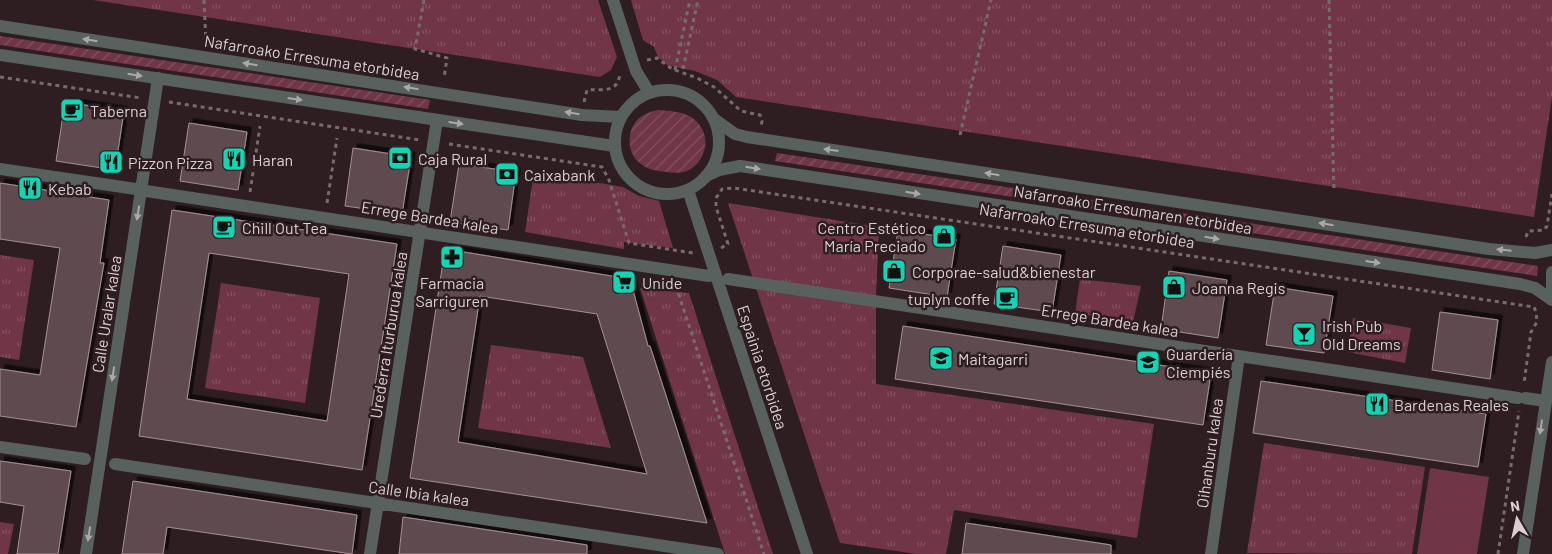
<svg xmlns="http://www.w3.org/2000/svg" width="1552" height="554" viewBox="0 0 1552 554" font-family="Barlow,sans-serif">
  <defs>
    <pattern id="grass-tufts" width="24" height="20" patternUnits="userSpaceOnUse" patternTransform="scale(1.25)"><rect width="24" height="20" fill="#703647"/><path d="M3 7l-1-3M5 7V3M7 7l1-3M15 17l-1-3M17 17v-4M19 17l1-3" fill="none" stroke="#845260"/></pattern>
    <pattern id="garden-furrows" width="10" height="10" patternUnits="userSpaceOnUse" patternTransform="scale(1.25)"><rect width="10" height="10" fill="#703647"/><path d="M-1 1l2-2M0 10L10 0M9 11l2-2" fill="none" stroke="#845260"/></pattern>
    <filter id="shadow"><feDropShadow dx="4.5" dy="-4.5" stdDeviation="0" flood-color="#0009"/></filter>
  </defs>
  <rect width="100%" height="100%" fill="#2e1e22"/>
  <path fill="url(#grass-tufts)" d="M93,0h505l19,57 -6,13 -11,7z
    M631,0h921v97l-18,120 -798,-120 -19,-17 -22,-9 -28,-6 -9,-8 -4,-10 -11,-7z
    M534,172l89,15 16,9 20,5 14,47 -49,-6v7l-99,-17z
    M728,203l151,24 -3,68v89l278,40 -17,114 -183,-28 -8,44h-29l-77,-11z
    M0,255l34,5 -15,100 -19,-3z
    M1080,279l61,7 -8,36 -58,-8z
    M221,283l99,15 -15,105 -100,-15z
    M640,288l49,5 84,261h-48z
    M1353,318l58,10 -6,35 -58,-11z
    M491,345l92,12 28,91 -133,-20z
    M1264,443l161,24 -13,87 -165,-1z
    M0,522l14,2 -6,30h-8z"/>
  <path fill="url(#garden-furrows)" d="M0,36l430,64 -2,9 -428,-64z
    M658,110c11,1 23,1 33,7 19,12 19,38 1,51 -7,6 -18,5 -26,4 -8,-1 -18,-2 -25,-8 -14,-10 -15,-31 -4,-44 6,-6 13,-8 21,-10z
    M777,153l761,113 -1,10 -762,-115z"/>
  <path fill="#703647" d="M1430,468l59,9 -12,77h-60z"/>
  <path fill="#5e4b4f" stroke="#a69095" fill-rule="evenodd" filter="url(#shadow)" d="M65,102l59,9 -9,59 -59,-9z
    M189,123l58,9 -9,58 -58,-9z
    M353,148l58,9 -9,57 -57,-8z
    M459,164l57,8 -8,58 -58,-8z
    M0,183l109,17 -9,63h4l-28,164 -76,-11v-47l40,6 20,-127 -60,-9z
    M172,210l225,34 -35,226 -223,-34zM209,253l140,21 -22,147 -140,-22z
    M898,230l58,9 -9,58 -58,-9z
    M1003,246l58,9 -9,57 -58,-8z
    M445,249l185,30 18,67h2l57,177 -297,-45zM480,296l117,18 50,160 -189,-32z
    M1169,271l58,9 -9,58 -57,-9z
    M1275,287l58,9 -9,57 -58,-8z
    M1440,312l58,8 -8,59 -58,-9z
    M903,326l308,47 -8,52 -308,-46z
    M1261,381l225,33 -8,53 -225,-34z
    M0,461l71,10 -13,83h-41l7,-48 -24,-4z
    M133,481l224,34 -5,39 -185,-27 -4,27h-41z
    M403,517l184,28v9h-188z
    M966,523l145,22v9h-149z"/>
  <g fill="none" stroke-linecap="round" stroke-linejoin="round">
    <path stroke="#786a6d" stroke-width="3" stroke-dasharray="4 4" stroke-linecap="butt" d="M204,0l2,44
      M424,0l-9,49 32,9 -3,20
      M1329,0l5,192
      M647,60l10,-2 15,11 25,9 17,9 27,24 19,4 2,6 -1,5
      M683,69l15,-69
      M675,70l15,-70
      M0,77l141,21
      M169,102l251,38
      M584,102l3,-12c15,-1 31,4 33,-17
      M960,135l31,-135
      M449,144l153,23 7,13 20,63 64,10
      M250,192l10,-66
      M327,203l10,-65
      M1526,237l2,-6 16,-1 3,-4 5,-32
      M721,248l7,-4 -12,-37v-9l6,-9 12,-1 800,119 2,5 1,10 -6,10 -7,51
      M676,286l88,268
      M1498,554l21,-143"/>
    <path stroke="#58615e" stroke-width="12" d="M613,0l23,71 13,21
      M0,26l582,89 38,2
      M0,55l614,91
      M615 142a52 52 0 1 1 104 0a52 52 0 1 1-104 0Z
      M714,119l21,15 12,3 742,112 46,4 17,-3
      M0,169l136,20
      M706,176l13,-6 21,-4 780,118 15,4 17,12
      M688,190l119,364
      M146,191l563,85
      M1552,272v20
      M728,279l790,119
      M1525,398l14,2
      M0,447l85,12
      M115,464l603,90
      M86,554l72,-476
      M370,554l67,-434
      M1211,554l28,-198
      M1523,554l29,-192"/>
  </g>
  <defs><path id="oneway-solid" d="M-6-.8H1V-3.2L6.5 0L1 3.2V.8H-6Z" transform="scale(1.25)"/></defs>
  <g fill="#aca8a9">
    <use href="#oneway-solid" transform="translate(90 40) rotate(-171)"/>
    <use href="#oneway-solid" transform="translate(250 64) rotate(-171)"/>
    <use href="#oneway-solid" transform="translate(135 75) rotate(9)"/>
    <use href="#oneway-solid" transform="translate(411 88) rotate(-171)"/>
    <use href="#oneway-solid" transform="translate(295 99) rotate(8)"/>
    <use href="#oneway-solid" transform="translate(572 113) rotate(-171)"/>
    <use href="#oneway-solid" transform="translate(456 123) rotate(8)"/>
    <use href="#oneway-solid" transform="translate(831 150) rotate(-172)"/>
    <use href="#oneway-solid" transform="translate(753 168) rotate(9)"/>
    <use href="#oneway-solid" transform="translate(992 174) rotate(-171)"/>
    <use href="#oneway-solid" transform="translate(913 193) rotate(9)"/>
    <use href="#oneway-solid" transform="translate(138 213) rotate(99)"/>
    <use href="#oneway-solid" transform="translate(1326 224) rotate(-171)"/>
    <use href="#oneway-solid" transform="translate(1212 238) rotate(9)"/>
    <use href="#oneway-solid" transform="translate(1504 250) rotate(-174)"/>
    <use href="#oneway-solid" transform="translate(1373 262) rotate(8)"/>
    <use href="#oneway-solid" transform="translate(113 374) rotate(99)"/>
    <use href="#oneway-solid" transform="translate(1541 427) rotate(98)"/>
    <use href="#oneway-solid" transform="translate(89 534) rotate(99)"/>
  </g>
  <defs>
    <g id="cafe-square" transform="scale(1.25)"><rect x="-9" y="-9" width="18" height="18" rx="4" fill="#12d5b4" stroke="#2e1e22"/><path d="M-5.5-4.5H6V0H3Q3 3.5 0 3.5H-2.5Q-5.5 3.5-5.5 0ZM3-3.2v2h1.7v-2ZM-6 4.5H4V6H-6Z" fill="#111"/></g>
    <g id="bank-square" transform="scale(1.25)"><rect x="-9" y="-9" width="18" height="18" rx="4" fill="#12d5b4" stroke="#2e1e22"/><path d="M-6-4H6V4H-6ZM0-2.3a2.3 2.3 0 1 0 0 4.6a2.3 2.3 0 1 0 0-4.6Z" fill="#111"/></g>
    <g id="restaurant-square" transform="scale(1.25)"><rect x="-9" y="-9" width="18" height="18" rx="4" fill="#12d5b4" stroke="#2e1e22"/><path d="M-5-6h1v4h1v-4h1v4h1v-4h1v5L-1.5 .5V6h-2V.5L-5-1ZM5-6V6H3V1.5H1.5Q1.5-4 5-6Z" fill="#111"/></g>
    <g id="shop-square" transform="scale(1.25)"><rect x="-9" y="-9" width="18" height="18" rx="4" fill="#12d5b4" stroke="#2e1e22"/><path d="M-5-2.5h2.3a2.7 3.5 0 0 1 5.4 0H5L5.5 6h-11ZM-1.5-2.5h3a1.5 2.3 0 0 0-3 0Z" fill="#111"/></g>
    <g id="pharmacy-square" transform="scale(1.25)"><rect x="-9" y="-9" width="18" height="18" rx="4" fill="#12d5b4" stroke="#2e1e22"/><path d="M-2-6h4v4h4v4h-4v4h-4v-4h-4v-4h4Z" fill="#111"/></g>
    <g id="supermarket-square" transform="scale(1.25)"><rect x="-9" y="-9" width="18" height="18" rx="4" fill="#12d5b4" stroke="#2e1e22"/><path d="M-6-5.5h2.5l.6 2H6L4.5 2H-2.5L-4.4-4H-6ZM-1.5 3.2a1.3 1.3 0 1 0 .1 0ZM3 3.2a1.3 1.3 0 1 0 .1 0Z" fill="#111"/></g>
    <g id="bar-square" transform="scale(1.25)"><rect x="-9" y="-9" width="18" height="18" rx="4" fill="#12d5b4" stroke="#2e1e22"/><path d="M-6-5H6L.8 .8V4.5H3.5V6h-7V4.5H-.8V.8Z" fill="#111"/></g>
    <g id="school-square" transform="scale(1.25)"><rect x="-9" y="-9" width="18" height="18" rx="4" fill="#12d5b4" stroke="#2e1e22"/><path d="M0-5L7-2L0 1L-7-2ZM-4 1L0 2.5L4 1V4Q0 6-4 4Z" fill="#111"/></g>
  </defs>
  <g fill-rule="evenodd">
    <use href="#cafe-square" x="72" y="110"/>
    <use href="#bank-square" x="400" y="158"/>
    <use href="#restaurant-square" x="234" y="159"/>
    <use href="#restaurant-square" x="111" y="162"/>
    <use href="#bank-square" x="507" y="174"/>
    <use href="#restaurant-square" x="30" y="188"/>
    <use href="#cafe-square" x="224" y="227"/>
    <use href="#shop-square" x="944" y="236"/>
    <use href="#pharmacy-square" x="452" y="257"/>
    <use href="#shop-square" x="894" y="271"/>
    <use href="#supermarket-square" x="624" y="282"/>
    <use href="#shop-square" x="1174" y="287"/>
    <use href="#cafe-square" x="1007" y="298"/>
    <use href="#bar-square" x="1304" y="334"/>
    <use href="#school-square" x="941" y="358"/>
    <use href="#school-square" x="1148" y="362"/>
    <use href="#restaurant-square" x="1377" y="404"/>
  </g>
  <g text-anchor="middle" dominant-baseline="central" stroke-width="5" stroke-linejoin="round" paint-order="stroke">
    <g font-size="16" fill="#dacfd1" stroke="#2e1e22">
      <text transform="translate(312 57) rotate(9)">Nafarroako Erresuma etorbidea</text>
      <text transform="translate(1133 209) rotate(9)">Nafarroako Erresumaren etorbidea</text>
      <text transform="translate(430 217) rotate(9)">Errege Bardea kalea</text>
      <text transform="translate(1087 225) rotate(9)">Nafarroako Erresuma etorbidea</text>
      <text transform="translate(106 314) rotate(-81)">Calle Uralar kalea</text>
      <text transform="translate(1110 320) rotate(9)">Errege Bardea kalea</text>
      <text transform="translate(388 335) rotate(-81)">Urederra Iturburua kalea</text>
      <text transform="translate(763 367) rotate(72)">Espainia etorbidea</text>
      <text transform="translate(1209 453) rotate(-82)">Oihanburu kalea</text>
      <text transform="translate(419 493) rotate(8)">Calle Ibia kalea</text>
    </g>
    <g font-size="16" fill="#dacfd1" stroke="#2e1e22" text-anchor="start">
      <text x="90" y="110">Taberna</text>
      <text x="418" y="158">Caja Rural</text>
      <text x="252" y="159">Haran</text>
      <text x="128" y="162">Pizzon Pizza</text>
      <text x="524" y="174">Caixabank</text>
      <text x="48" y="188">Kebab</text>
      <text x="242" y="227">Chill Out Tea</text>
      <text x="926" y="227" text-anchor="end">Centro Estético<tspan x="926" dy="18">María Preciado</tspan></text>
      <text x="912" y="271">Corporae-salud&amp;bienestar</text>
      <text x="452" y="282" text-anchor="middle">Farmacia<tspan x="452" dy="18">Sarriguren</tspan></text>
      <text x="642" y="282">Unide</text>
      <text x="1192" y="287">Joanna Regis</text>
      <text x="990" y="298" text-anchor="end">tuplyn coffe</text>
      <text x="1322" y="325">Irish Pub<tspan x="1322" dy="18">Old Dreams</tspan></text>
      <text x="1166" y="353">Guardería<tspan x="1166" dy="18">Ciempiés</tspan></text>
      <text x="958" y="358">Maitagarri</text>
      <text x="1394" y="404">Bardenas Reales</text>
    </g>
  </g>
  <g transform="translate(1517 519) rotate(351)" stroke="#2e1e22" stroke-width="4" paint-order="stroke">
  <path d="M0-4L9 19L0 12L-9 19Z" fill="#dacfd1"/>
  <text y="-8" font-size="14" font-weight="bold" text-anchor="middle" fill="#dacfd1">N</text>
  </g>
</svg>
